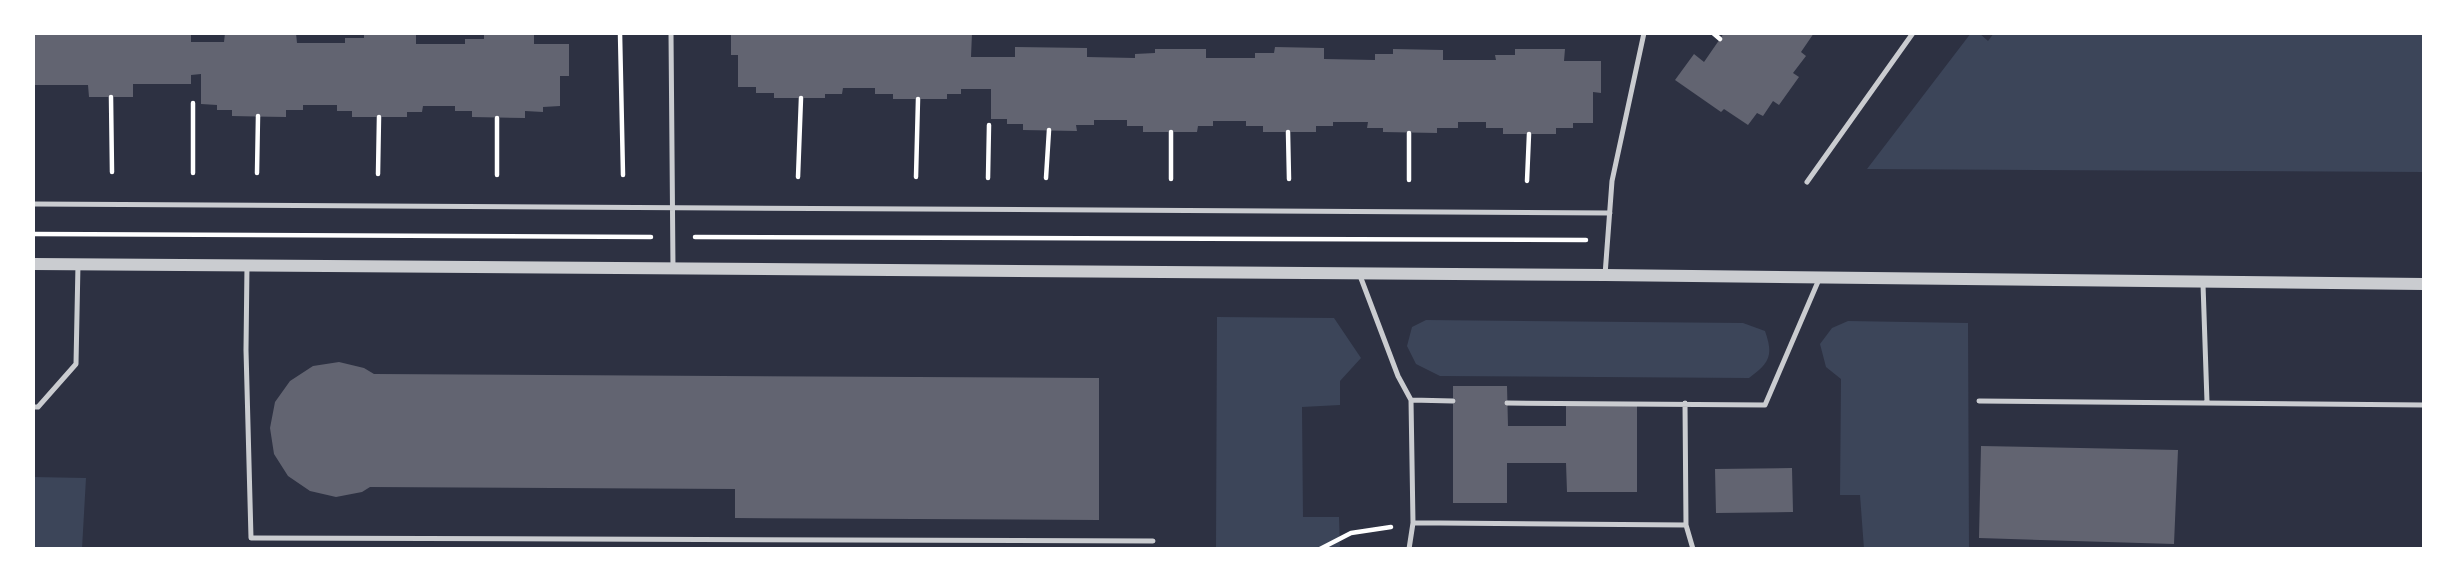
<svg xmlns="http://www.w3.org/2000/svg" width="2457" height="582" viewBox="0 0 2457 582" font-family="Arial,sans-serif">
  <rect width="100%" height="100%" fill="#2d3142"/>
  <path fill="#3c4559" d="M1971,33h8l9,8 6,-8h430v139l-557,-3z
    M1217,317l117,1 27,40 -21,23v24l-38,2 1,110h36l1,32h-124z
    M1426,320l317,3 22,8c9,25 4,32 -16,47l-309,-2 -24,-12 -9,-18 5,-19z
    M1848,321l120,2 1,226h-105l-4,-54h-20l1,-116 -15,-12 -6,-23 12,-16z
    M33,477l53,1 -4,71h-49z"/>
  <path fill="#626471" d="M33,33h158v9h33l1,-9h71l1,10h48v-5h19v-5h52v11h49v-5h19v-5h50v10h35v32h-9v30l-17,1v5l-18,-1v7l-53,-1v-6h-17v-5h-32l-1,6h-15v5h-55v-6h-15v-6h-34v5h-17v7l-54,-1v-6h-15v-5l-16,-1v-30l-10,1v9h-58v13h-44l-1,-12h-55z
    M731,33h241l-1,24h44v-10l72,1v9l48,1v-4l20,-1v-4h51v9h49v-5h19l1,-6 49,1v11l51,1v-6h18v-5l50,1v10h53l-1,-5h20v-6h50l-1,12h37v32l-8,-1v31h-20v5h-17v6h-53v-6h-17v-6h-28v6h-21v5l-54,-1v-4h-16l1,-6h-35v4h-17v6h-53v-6h-17v-5h-33v5h-15l-1,6h-54v-6h-16v-6h-33v5h-18l1,6 -54,-1v-6h-16v-5h-16v-30h-30v5h-14v5h-54v-5h-18v-6h-32l-1,6h-17v4h-51v-5h-18v-6h-18v-32h-7z
    M1724,33h90l-13,19 5,4 -13,17 6,4 -20,28 -6,-4 -10,15 -6,-3 -9,12 -24,-16 -3,3 -46,-32 19,-26 10,8z
    M339,362l25,6 10,6 725,4v142l-364,-2v-29l-365,-2 -8,5 -26,5 -26,-6 -22,-15 -14,-22 -4,-26 5,-26 15,-21 23,-15z
    M1453,386h54l1,40h58v-20h71v86h-70l-1,-29h-59v40h-54z
    M1981,446l197,4 -4,94 -195,-6z
    M1792,468l1,44 -77,1 -1,-44z"/>
  <g fill="none" stroke-linecap="round" stroke-linejoin="round">
    <path stroke="#fff" stroke-width="4.5" d="M620,33l3,142
      M1713,33l7,6
      M111,97l1,75
      M497,118v57
      M1171,132v47
      M1288,132l1,47
      M193,173v-70
      M257,173l1,-57
      M378,174l1,-57
      M798,177l3,-79
      M916,177l2,-78
      M988,178l1,-53
      M1046,178l3,-48
      M1409,180v-47
      M1527,181l2,-47
      M33,234l618,3
      M695,237l891,3
      M1320,549l31,-16 40,-6"/>
    <path stroke="#caccd0" stroke-width="5" d="M671,33l2,235
      M1807,182l106,-149
      M33,204l1577,9
      M247,265l-1,85 5,188 902,3
      M1359,273l39,103 13,24 42,1
      M1605,275l7,-94 32,-148
      M2203,284l4,118
      M1411,400l2,123h27l246,2 -1,-122
      M1979,401l445,4
      M1507,403l258,2 55,-128
      M33,407h5l38,-43 2,-100
      M1686,525l7,24
      M1409,549l4,-26"/>
    <path stroke="#caccd0" stroke-width="12" d="M33,264l1572,11 819,9"/>
  </g>
  <rect width="2457" height="582" fill="none" stroke="#ffffff" stroke-width="70"/>
</svg>
